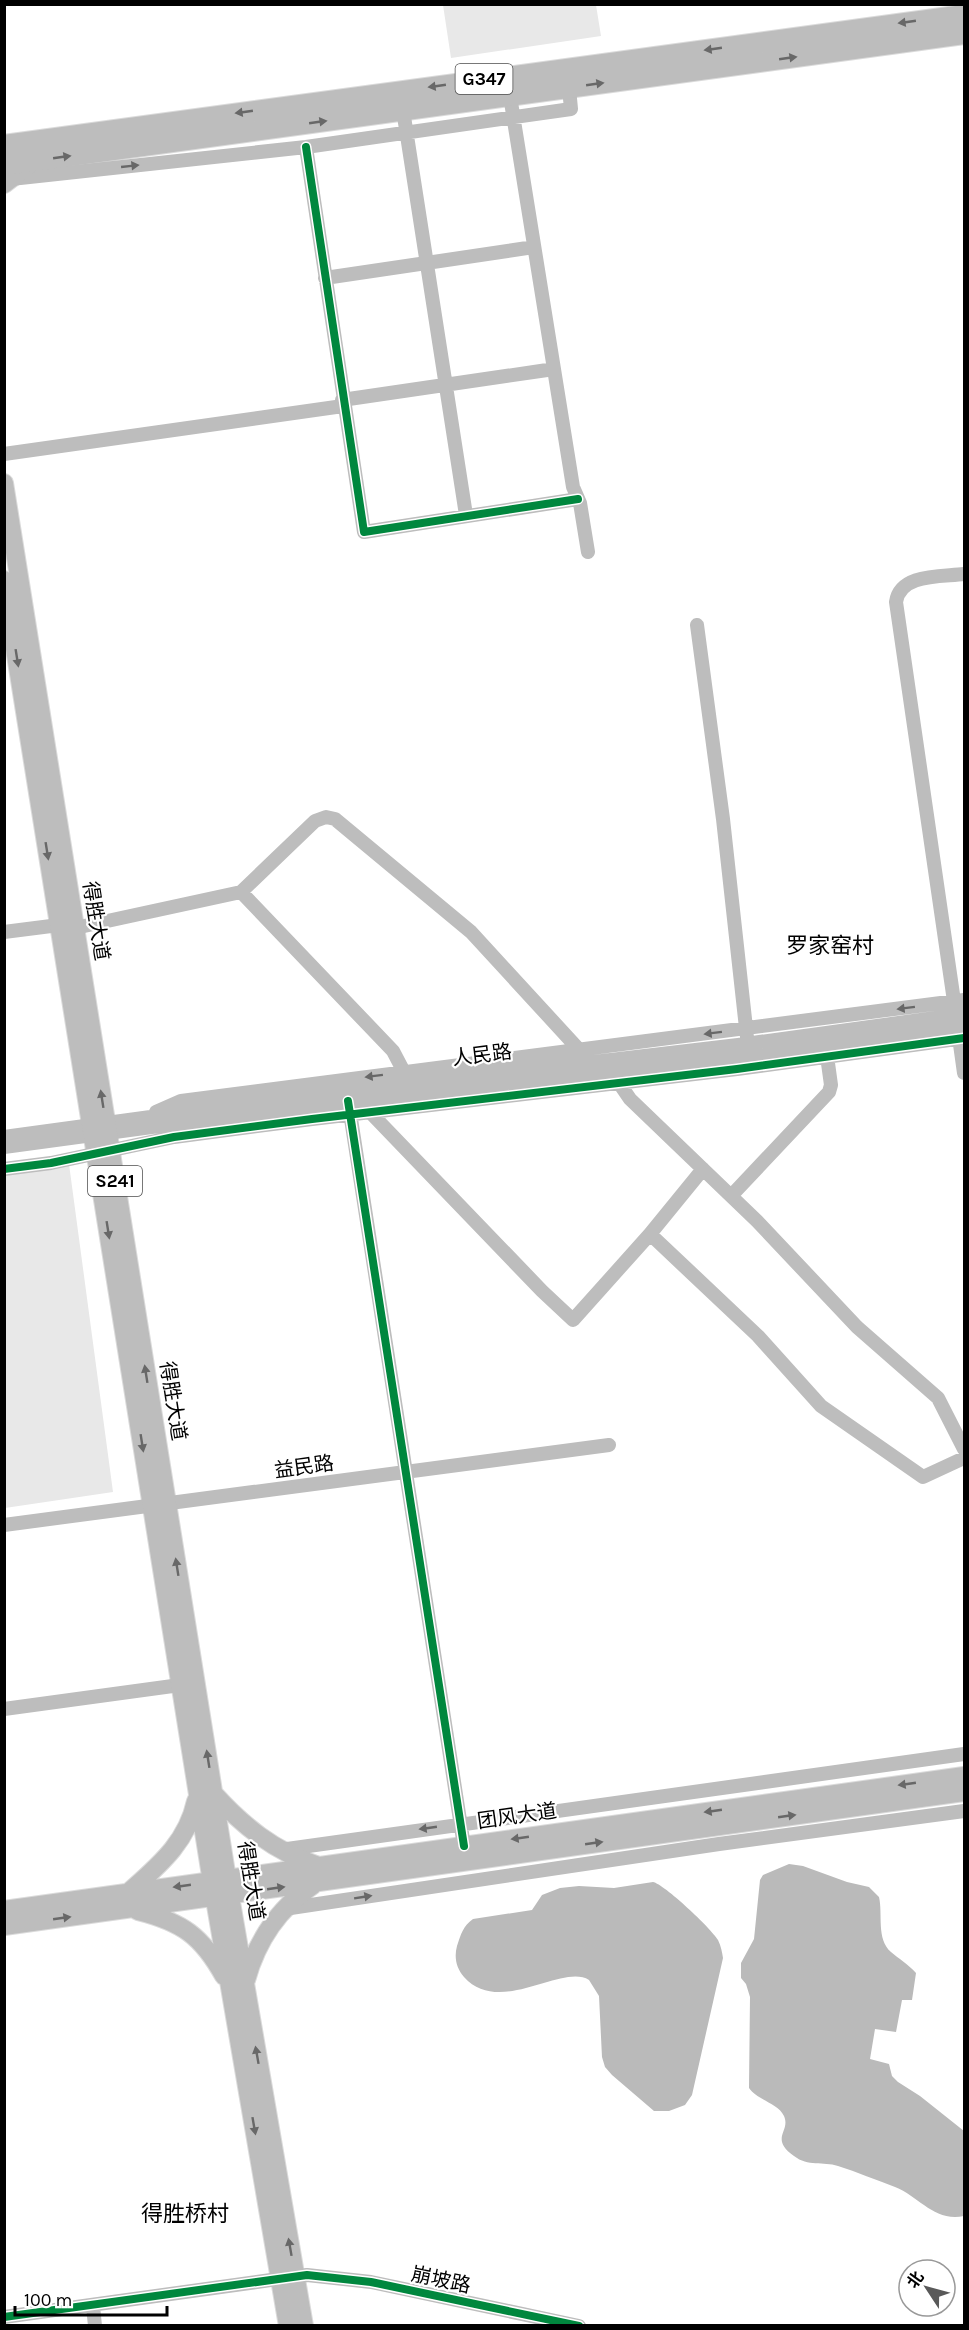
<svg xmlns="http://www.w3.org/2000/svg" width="969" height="2330" viewBox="0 0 969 2330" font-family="Karla,'Noto Sans SC',sans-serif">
  <rect width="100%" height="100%" fill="#fff"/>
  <path fill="#e8e8e8" d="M443,5h153l5,31 -150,22z
    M69,1164l44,328 -108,16 -1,-335z"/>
  <path fill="#bababa" d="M789,1864l14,2 44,16 22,5 10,10c4,17 -3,42 12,55 8,7 17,12 25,21l-4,27h-10l-6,32 -21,-3 -5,30 19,5 3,12 6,6 22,14 44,35v85c-30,6 -44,-19 -69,-29 -19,-7 -38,-15 -57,-21 -15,-5 -30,1 -44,-10 -25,-18 -3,-24 -10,-40 -6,-13 -27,-16 -35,-28l1,-91 -4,-13 -5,-6v-15l13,-24 6,-59 3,-5z
    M653,1882c11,2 59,47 65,58 3,6 4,12 5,18l-31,137 -7,10 -16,6h-15l-42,-36 -7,-8 -3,-10 -3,-61 -10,-16c-27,-17 -89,37 -125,-3 -8,-9 -10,-20 -7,-31 4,-12 6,-20 16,-27l59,-9 10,-15 18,-7 19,-2 35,2z"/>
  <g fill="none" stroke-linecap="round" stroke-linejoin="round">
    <g stroke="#dbdbdb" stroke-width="20">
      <path id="major" d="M4,184l30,-23
        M4,483l223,1396 77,447
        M4,580l208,1302 76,444
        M214,1794c29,32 60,57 102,71
        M128,1893c30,-27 59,-50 68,-92
        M4,1910l960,-134
        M138,1911c44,11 64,25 86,65
        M4,1926l960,-134
        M246,1980c11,-40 33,-72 67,-95"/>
    </g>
    <g stroke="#dbdbdb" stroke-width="22">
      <path id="highway" d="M4,145l960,-130
        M4,165l960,-131"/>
    </g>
    <path stroke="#bdbdbd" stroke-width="14" d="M510,96l63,391 7,16 8,49
      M403,110l63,405
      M306,147l58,385 214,-33
      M11,179l295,-32 265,-38 -2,-21
      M325,278l209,-31
      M342,400l212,-31
      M4,454l339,-48
      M697,625l26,194 24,218
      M241,892l74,-71 11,-4 9,2 136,113 112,122
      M75,928l166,-36 152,159 11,21
      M4,932l55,-7
      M955,1008l-59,-406c4,-29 46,-25 68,-28
      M958,1030l6,43
      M615,1077l15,22 127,122 100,106 81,71 26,51
      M349,1106l115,740
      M366,1108l176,183 31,29 77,-86 53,-65
      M156,1112l25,-11 783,-101
      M4,1137l308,-42 426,-50 226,-31
      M4,1147l310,-42 425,-50 225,-30
      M4,1169l47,-6 123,-26 138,-18 425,-50 227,-31
      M731,1196l98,-104 2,-7 -4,-29
      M650,1234l108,102 63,70 102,71 41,-19
      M4,1525l605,-80
      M4,1709l176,-24
      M280,1850l684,-96
      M284,1909l435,-65 245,-33
      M93,2306l2,20
      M4,2317l303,-42 64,7 208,44"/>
    <use href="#major" stroke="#bdbdbd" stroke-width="18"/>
    <use href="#highway" stroke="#bdbdbd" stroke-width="20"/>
    <g stroke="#fff" stroke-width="11">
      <path id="cycleway" d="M306,147l58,385 214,-33
        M348,1101l116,745
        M4,1169l47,-6 123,-26 138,-18 425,-50 227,-31
        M4,2317l303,-42 64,7 208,44"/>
    </g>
    <use href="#cycleway" stroke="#00873e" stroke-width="8"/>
  </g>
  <defs><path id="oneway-solid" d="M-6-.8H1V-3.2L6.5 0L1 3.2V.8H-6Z" transform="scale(1.5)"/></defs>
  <g fill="#686868">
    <use href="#oneway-solid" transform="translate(907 22) rotate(172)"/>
    <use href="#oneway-solid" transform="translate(713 49) rotate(172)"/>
    <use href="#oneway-solid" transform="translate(788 58) rotate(-8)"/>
    <use href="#oneway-solid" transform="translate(595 84) rotate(-8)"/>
    <use href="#oneway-solid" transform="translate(437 86) rotate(172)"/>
    <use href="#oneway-solid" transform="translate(244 112) rotate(172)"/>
    <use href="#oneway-solid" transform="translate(318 122) rotate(-8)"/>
    <use href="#oneway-solid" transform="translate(62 157) rotate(-8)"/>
    <use href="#oneway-solid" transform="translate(130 166) rotate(-6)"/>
    <use href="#oneway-solid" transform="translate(17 658) rotate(81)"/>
    <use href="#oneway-solid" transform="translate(47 851) rotate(81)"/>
    <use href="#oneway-solid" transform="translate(906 1008) rotate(173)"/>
    <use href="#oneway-solid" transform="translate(713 1033) rotate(173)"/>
    <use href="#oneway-solid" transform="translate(374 1076) rotate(173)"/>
    <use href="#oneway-solid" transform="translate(102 1099) rotate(-99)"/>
    <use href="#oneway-solid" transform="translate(108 1230) rotate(81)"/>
    <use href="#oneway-solid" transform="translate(146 1374) rotate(-99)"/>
    <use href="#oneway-solid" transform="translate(142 1443) rotate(81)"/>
    <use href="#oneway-solid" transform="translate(177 1567) rotate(-99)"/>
    <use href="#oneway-solid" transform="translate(208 1759) rotate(-99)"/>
    <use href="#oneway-solid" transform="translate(907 1784) rotate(172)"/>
    <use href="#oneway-solid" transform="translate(713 1811) rotate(172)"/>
    <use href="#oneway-solid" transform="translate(787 1816) rotate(-8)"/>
    <use href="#oneway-solid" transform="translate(428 1828) rotate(172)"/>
    <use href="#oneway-solid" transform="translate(520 1838) rotate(172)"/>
    <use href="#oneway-solid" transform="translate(594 1843) rotate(-8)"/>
    <use href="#oneway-solid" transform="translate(182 1886) rotate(172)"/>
    <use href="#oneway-solid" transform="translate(276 1888) rotate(-8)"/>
    <use href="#oneway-solid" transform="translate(363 1897) rotate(-9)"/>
    <use href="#oneway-solid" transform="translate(62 1918) rotate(-8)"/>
    <use href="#oneway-solid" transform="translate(257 2055) rotate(-100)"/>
    <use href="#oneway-solid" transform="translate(254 2126) rotate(80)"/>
    <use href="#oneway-solid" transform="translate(290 2247) rotate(-100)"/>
  </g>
  <g text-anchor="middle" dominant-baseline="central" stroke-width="4.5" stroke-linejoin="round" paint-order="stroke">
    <g fill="#fff" stroke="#4c4c4c" stroke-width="1.5">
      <rect x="455.5" y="64" width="57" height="30" rx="4.5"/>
      <rect x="88" y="1166" width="54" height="30" rx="4.5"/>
    </g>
    <g font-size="18" font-weight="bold" fill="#000">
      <text x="484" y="79">G347</text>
      <text x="115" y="1181">S241</text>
    </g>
    <g font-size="20" fill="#000" stroke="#fff">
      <text transform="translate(96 921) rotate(81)">得胜大道</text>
      <text transform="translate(482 1055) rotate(-7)">人民路</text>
      <text transform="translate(173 1401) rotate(81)">得胜大道</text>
      <text transform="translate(304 1467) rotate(-8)">益民路</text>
      <text transform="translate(517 1816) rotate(-8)">团风大道</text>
      <text transform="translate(251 1881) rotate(81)">得胜大道</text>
      <text transform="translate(441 2280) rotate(12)">崩坡路</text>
    </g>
    <g font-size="22" fill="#000" stroke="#fff">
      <text x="830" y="946">罗家窑村</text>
      <text x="185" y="2214">得胜桥村</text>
    </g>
  </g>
  <rect width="969" height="2330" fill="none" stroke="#000000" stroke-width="12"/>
  <g transform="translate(927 2288) rotate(306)"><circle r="28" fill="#ffffff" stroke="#999999" stroke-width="1.5"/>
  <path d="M0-4.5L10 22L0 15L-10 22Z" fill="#595959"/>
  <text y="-9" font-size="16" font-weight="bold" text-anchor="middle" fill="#000000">北</text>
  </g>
  <path d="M15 2306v9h152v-9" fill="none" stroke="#000000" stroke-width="3"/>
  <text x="24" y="2306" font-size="18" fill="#000000" stroke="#ffffff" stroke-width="4.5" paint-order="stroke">100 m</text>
</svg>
